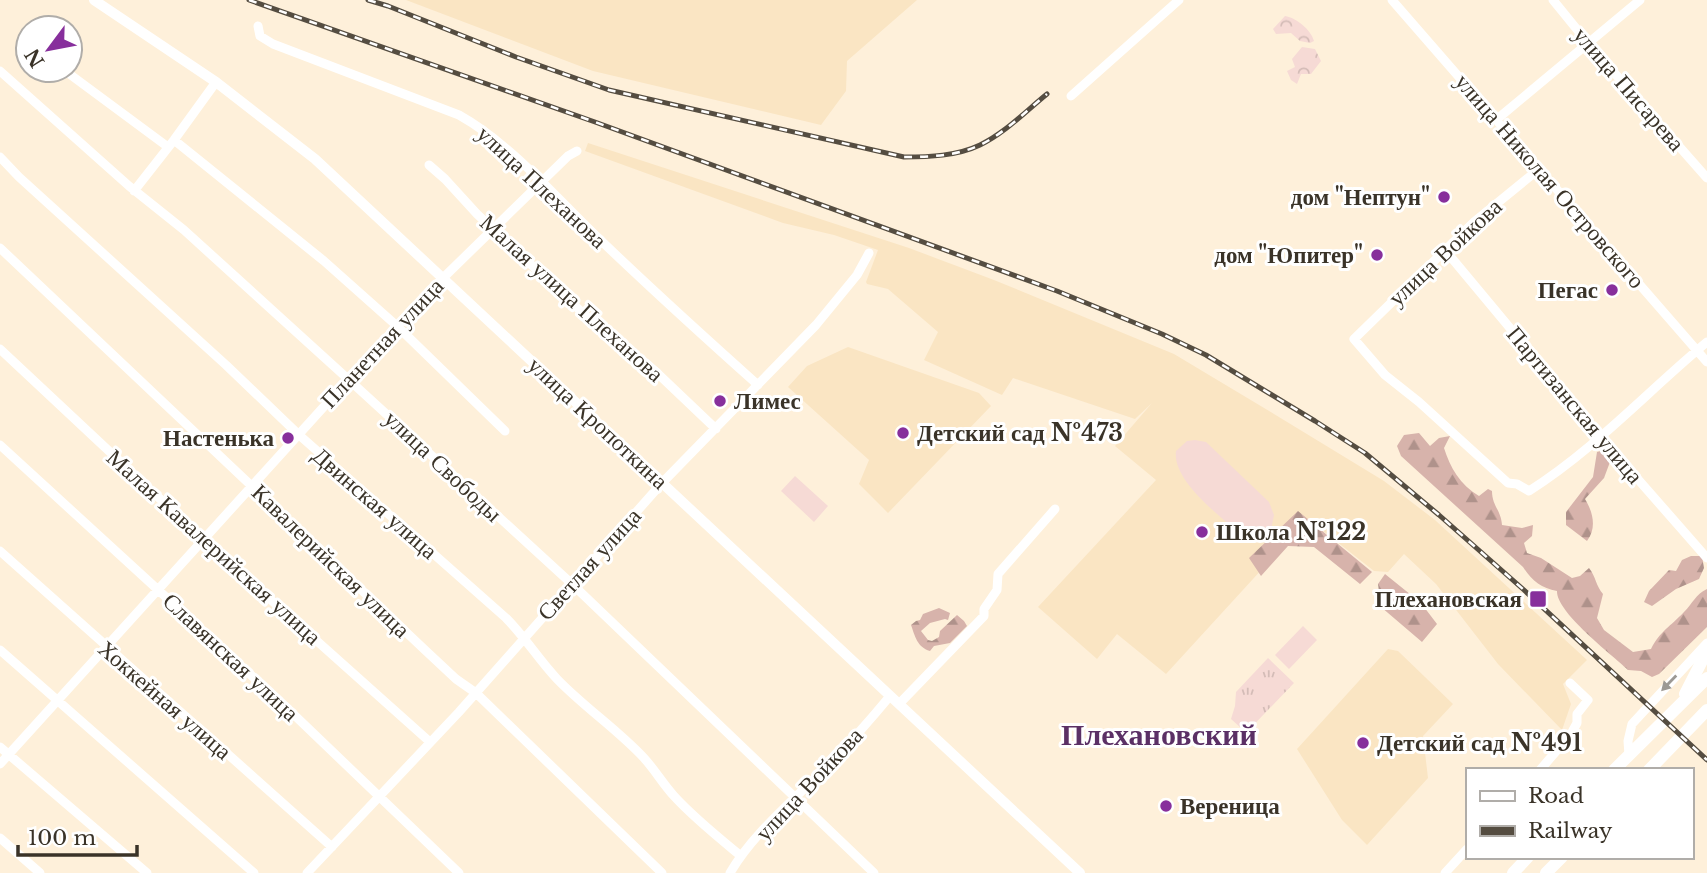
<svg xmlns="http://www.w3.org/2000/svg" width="1707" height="873" viewBox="0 0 1707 873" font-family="'Libre Baskerville',serif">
  <defs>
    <pattern id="grass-tufts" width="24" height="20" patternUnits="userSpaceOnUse" patternTransform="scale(1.75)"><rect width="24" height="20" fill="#f6dad5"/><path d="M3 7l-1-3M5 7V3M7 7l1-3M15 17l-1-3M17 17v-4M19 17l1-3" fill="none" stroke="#d4bcb7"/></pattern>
    <pattern id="forest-firs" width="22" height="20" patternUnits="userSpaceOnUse" patternTransform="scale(1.75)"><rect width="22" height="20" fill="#d7b3ab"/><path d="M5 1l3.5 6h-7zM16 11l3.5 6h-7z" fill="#af928b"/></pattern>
    <pattern id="park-crowns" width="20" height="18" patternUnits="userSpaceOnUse" patternTransform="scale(1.75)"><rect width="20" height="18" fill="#f6dad5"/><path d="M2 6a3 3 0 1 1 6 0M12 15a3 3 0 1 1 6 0" fill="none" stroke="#d4bcb7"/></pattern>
  </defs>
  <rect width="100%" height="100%" fill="#fef0da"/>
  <path fill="#fae5c3" d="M406,0h511l-70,61 -1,30 -25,34 -228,-54z
    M588,143l321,105 85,32 180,74 100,60 110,67 51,39 152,140 -24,24 8,20 -9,26 -64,-66 -62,-80 -32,-30 -16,18 -14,-1 -66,-52 -142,155 -49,-40 -20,25 -59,-52 118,-127 -41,-34 37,-43 -17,16 -122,-41 -11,17 -78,-35 14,-28 -50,-43 -21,-5 -1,-2 12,-32 -44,-15 -51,-12 -198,-72z
    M848,347l131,46 12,13 -103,107 -29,-29 10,-24 -81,-73 19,-21z
    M1388,649l10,2 55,53 -30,32 5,42 -61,67 -25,-25 -45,-71z"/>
  <path fill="url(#grass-tufts)" d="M1268,658l26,25 -51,53 -5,-4 3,-4 -10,-9 4,-13 1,-14z"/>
  <path fill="url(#forest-firs)" d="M1419,433l11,13 9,-8 11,-2 -6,12c6,19 16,37 35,48l9,-7 4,2c0,15 9,19 10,34l20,3 11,-3 -1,11 -8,7 3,10 14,5 31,20 8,-2 9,-8c7,9 7,18 14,26l-6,24 7,12 29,22 18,-3c10,-19 19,-22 33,-37 9,-9 11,-17 23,-23v38l-48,47 -7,3 -11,-6 -13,-1c-17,-16 -72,-58 -71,-79 -16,-3 -25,-10 -34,-24l-122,-111 -4,-10 7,-11z
    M1604,450l6,12 -6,16 -19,21c8,13 12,29 2,42l-21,-16v-13l27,-35 4,-25z
    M1298,511l74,61 -12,12 -46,-37 -26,-1 -27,30 -12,-18z
    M1691,556h11l2,12 -5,11 -23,10 -24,17 -8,-4 5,-11 20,-21 7,1 6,-11z
    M1385,574l36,29 16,21 -15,18 -41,-35 -3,-23z
    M939,608l11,5 -2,7 -3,-1 -15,4 -9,8 7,9 4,1 7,-4 1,-6 17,-16 7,6 3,5 -17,17 -16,3 -4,5c-13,-4 -15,-15 -19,-26l5,-4 4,-1 3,-6z"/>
  <path fill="url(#park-crowns)" d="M1285,16c12,2 26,14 29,25l-4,2 -10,-2 -9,-8 -15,1 -3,-5z
    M1302,47l13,2 6,12 -10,13h-10l-4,10 -6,-4 -4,-9 8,-4 -3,-8z"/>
  <path fill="#f6dad5" d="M1195,440l11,2 63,60 5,13 -3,15 -11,7 -17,-1c-22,-19 -71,-55 -67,-85l11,-10z
    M795,476l33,30 -14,16 -33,-31z
    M1303,626l14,14 -28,29 -14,-14z"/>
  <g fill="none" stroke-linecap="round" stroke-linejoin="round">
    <path stroke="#fff" stroke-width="9" d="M1392,0l315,362
      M1553,0l35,43 119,135
      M258,26l2,10 13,8 186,71c50,28 92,77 133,117 54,52 110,103 166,153
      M64,70l104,77
      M0,71l129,115 55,44 164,149 224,205 302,289
      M1071,96l108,-96
      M1496,120l144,-120
      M174,140l150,121 73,65 108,105
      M0,157l19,20 207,188 72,69 208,184c19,19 33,42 51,61 28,29 60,50 87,79 11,12 19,26 30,38 20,22 44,41 67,60
      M429,165l16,14 32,35 109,102 68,54 62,59
      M1539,169l-65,53 -120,117 31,36 34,27 89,81 9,1 12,7c65,-41 119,-100 178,-149
      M134,191l40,-51 42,-58
      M0,248l425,402 31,29 20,14 186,180
      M1445,250l155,186 107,122
      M0,349l204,191 226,202
      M0,445l288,264 171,164
      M0,551l332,296
      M0,650l254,223
      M899,704l85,-88v-7l13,-19 1,-16 57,-65
      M0,747l147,126
      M1629,755l-1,-14 4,-17 75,-81
      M0,764l397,-438 46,-48 125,-122 9,-5
      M1540,770l31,-36 6,-11v-9l11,-14 -18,-17
      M0,838l40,35
      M307,873l152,-161 203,-229 154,-158 41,-50 12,-22
      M730,873c21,-36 54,-64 83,-93 27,-26 53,-55 77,-84
      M1445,873l22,-24"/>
    <path stroke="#fff" stroke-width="10" d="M94,0l122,82 99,77 765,714"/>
    <path stroke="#fff" stroke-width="12" d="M1685,694l22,-43
      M1614,770l93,-92
      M1649,770l58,-60
      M1513,873l15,-16
      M1546,873l16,-16"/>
    <g stroke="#554d41" stroke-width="5">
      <path id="rail" d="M249,0l346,122 462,169 105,43 44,21 109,66 50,32 74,62 85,75 183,170
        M368,0l20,6 128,51 93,33 295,67c25,0 53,-1 76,-12 25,-12 46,-34 67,-51"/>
    </g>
    <use href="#rail" stroke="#fff" stroke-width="2.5" stroke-dasharray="8" stroke-linecap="butt"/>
  </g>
  <defs><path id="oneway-solid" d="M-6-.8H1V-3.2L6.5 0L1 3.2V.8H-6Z" transform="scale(1.75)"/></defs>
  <use fill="#9c9994" href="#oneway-solid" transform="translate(1669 683) rotate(134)"/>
  <g fill="#872f9c" stroke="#fff" stroke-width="2.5">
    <circle cx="1444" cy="197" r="7"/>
    <circle cx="1377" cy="255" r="7"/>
    <circle cx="1612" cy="290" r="7"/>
    <circle cx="720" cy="401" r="7"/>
    <circle cx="903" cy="433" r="7"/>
    <circle cx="288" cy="438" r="7"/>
    <circle cx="1202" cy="532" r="7"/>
    <rect x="1529" y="590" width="18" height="18" rx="3.5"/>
    <circle cx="1363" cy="743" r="7"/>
    <circle cx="1166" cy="806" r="7"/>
  </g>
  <g text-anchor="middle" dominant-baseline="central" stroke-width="6" stroke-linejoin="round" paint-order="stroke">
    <g font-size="23" fill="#3a3328" stroke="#fff">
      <text transform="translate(1629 89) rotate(49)">улица Писарева</text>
      <text transform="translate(1550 181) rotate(49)">улица Николая Островского</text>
      <text transform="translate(542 187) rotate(43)">улица Плеханова</text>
      <text transform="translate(1445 252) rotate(-43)">улица Войкова</text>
      <text transform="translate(572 298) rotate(42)">Малая улица Плеханова</text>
      <text transform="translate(382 343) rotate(-47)">Планетная улица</text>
      <text transform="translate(1575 405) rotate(50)">Партизанская улица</text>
      <text transform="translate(598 423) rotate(43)">улица Кропоткина</text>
      <text transform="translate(443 466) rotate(43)">улица Свободы</text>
      <text transform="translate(375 503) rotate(41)">Двинская улица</text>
      <text transform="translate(214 547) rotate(42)">Малая Кавалерийская улица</text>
      <text transform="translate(331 561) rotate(44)">Кавалерийская улица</text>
      <text transform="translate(589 564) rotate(-48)">Светлая улица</text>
      <text transform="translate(231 657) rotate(43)">Славянская улица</text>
      <text transform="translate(165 700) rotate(41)">Хоккейная улица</text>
      <text transform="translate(809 784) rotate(-47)">улица Войкова</text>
    </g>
    <g font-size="23" font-weight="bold" fill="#3a3328" stroke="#fff" text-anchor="end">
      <text x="1430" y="197">дом "Нептун"</text>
      <text x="1363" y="255">дом "Юпитер"</text>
      <text x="1598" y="290">Пегас</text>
      <text x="734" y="401" text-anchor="start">Лимес</text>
      <text x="917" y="433" text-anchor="start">Детский сад №473</text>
      <text x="274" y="438">Настенька</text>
      <text x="1216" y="532" text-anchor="start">Школа №122</text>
      <text x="1522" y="599">Плехановская</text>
      <text x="1377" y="743" text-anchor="start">Детский сад №491</text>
      <text x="1180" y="806" text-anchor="start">Вереница</text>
    </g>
    <g font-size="30" font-weight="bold" fill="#5b3065" stroke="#fff">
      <text x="1159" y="734">Плехановский</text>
    </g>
  </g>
  <rect x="1466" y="768" width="228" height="91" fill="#ffffff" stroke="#b0ada9" stroke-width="2"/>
  <rect x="1480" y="791" width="35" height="10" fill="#ffffff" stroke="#b0ada9" stroke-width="2"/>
  <text x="1528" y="803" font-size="21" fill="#3a3328">Road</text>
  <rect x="1480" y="826" width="35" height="10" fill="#554d41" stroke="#b0ada9" stroke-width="2"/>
  <text x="1528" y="838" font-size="21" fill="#3a3328">Railway</text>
  <g transform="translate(49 49) rotate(238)"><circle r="33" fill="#ffffff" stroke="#b0ada9" stroke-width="2"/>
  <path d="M0-5L12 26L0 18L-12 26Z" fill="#872f9c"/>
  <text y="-10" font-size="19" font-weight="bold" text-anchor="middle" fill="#3a3328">N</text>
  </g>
  <path d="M18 845v10h119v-10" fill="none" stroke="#3a3328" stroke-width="3.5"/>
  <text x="28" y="845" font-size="21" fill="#3a3328" stroke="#ffffff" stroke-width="5" paint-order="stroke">100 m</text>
</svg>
